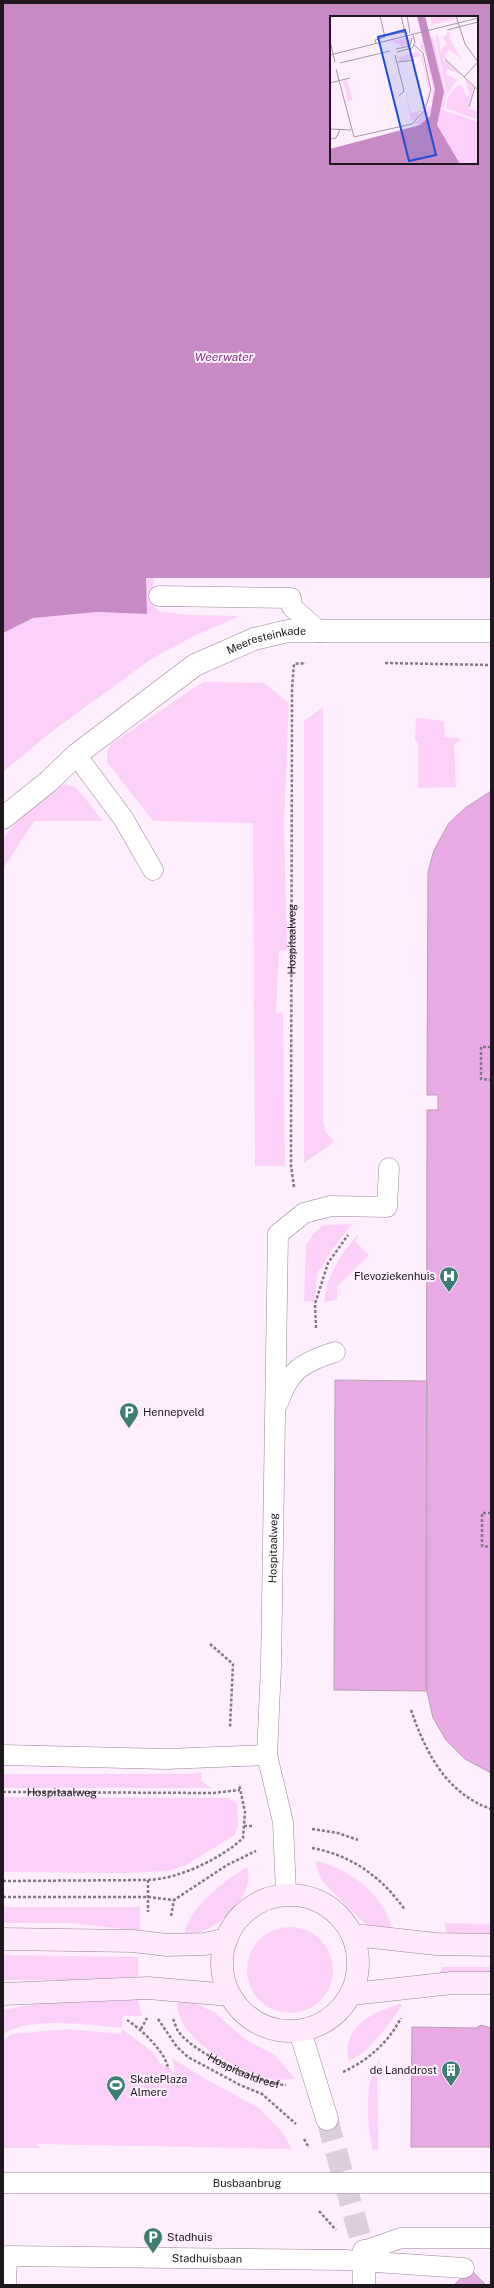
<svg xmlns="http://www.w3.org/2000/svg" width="494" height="2288" viewBox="0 0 494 2288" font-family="'Public Sans',sans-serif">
  <rect width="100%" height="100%" fill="#ffeefd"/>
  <path fill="#fcd1f9" d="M146,578h8l-2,24 6,9 33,4 49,1 -48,21 -42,23 -100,73 -47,39v-139l30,-15 64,-6 49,2z
    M203,682l61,1 25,20 -5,119 3,128 -8,1 -3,62 7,-1 2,154h-30l-2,-343 -100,-2 -46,-59v-10l4,-8z
    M323,707v411l2,13 9,11 -30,21v-442z
    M420,718l24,3 1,16 13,1 2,2 -6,5 2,42 -38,1v-46l-3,-2 1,-21z
    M63,784l13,3 27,34h-69l-31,48v-30l2,-3 16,-19 35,-30z
    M352,1224l-19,24 -16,26 -2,28 -11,-1 2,-58h2l5,-9 10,-9z
    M357,1235l1,3 -3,3 14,14 -32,32v13l-13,2c3,-28 16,-46 33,-67z
    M201,1772v9l11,7h-209v-14h186z
    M3,1797l226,1 8,6 1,21 -3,10 -49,30 -18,6 -41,2 -124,-1z
    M317,1861c35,9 68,34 76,71l-25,-6 -11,-10 -35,-35 -7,-18z
    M247,1867c9,26 -24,58 -47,65 -5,1 -11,1 -16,2 7,-29 40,-53 63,-67z
    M3,1907h137v24l-69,-8h-68z
    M444,1923l47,1v11h-44z
    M247 1970a43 43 0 1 1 86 0a43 43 0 1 1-86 0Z
    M3,1955l135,2v23h-135z
    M442,1967h49v9h-52z
    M101,1999l37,1 4,16h-19l-1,12c-33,-3 -90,-12 -119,6v-24l49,-9z
    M177,2001l17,2 20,9 32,28 29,15 20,24c-9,0 -16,2 -24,0 -33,-8 -95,-38 -94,-78z
    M400,2004l2,1 -3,5c-15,20 -27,40 -50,51 -9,-34 24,-49 51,-57z
    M69,2029l51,5 2,-5 32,24 5,9 16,11 -3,-15 32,20 55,30 23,24 10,17 -256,-5 5,4h-38v-107l8,-7z
    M380,2060l-3,12 1,78h-5c-6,-23 -10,-72 7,-90z"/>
  <path fill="#c78ac4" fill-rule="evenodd" d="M3,3h488v575h-345l1,36 -50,-2 -64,6 -30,15zM331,17h146v146h-146z"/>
  <path fill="#e8a9e5" stroke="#b5a2b4" d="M491,791v982l-26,-14 -19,-19 -13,-22 -7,-31 1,-577h11v-15h-11l1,-223 6,-22 15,-27 16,-15z
    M335,1380l92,1v310l-93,-1z
    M481,2025l10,3v119h-80l1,-120 64,1z
    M470,2269l16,16h-32z"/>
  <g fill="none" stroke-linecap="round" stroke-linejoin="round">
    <path stroke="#ddcedc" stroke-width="22" stroke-dasharray="22 11" stroke-linecap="butt" d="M327,2119l37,132"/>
    <g stroke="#968495" stroke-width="21">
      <g id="service">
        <path d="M159,596l132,2 1,9 28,25"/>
        <path d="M76,755l47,63 30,52"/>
        <path d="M278,1403c11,-33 25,-41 57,-51"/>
        <path d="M3,1755l163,4 101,-4"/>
        <path id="s4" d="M286,1894l-3,-72 -16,-67 4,-89 7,-432 26,-21 27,-7 56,1 2,-39"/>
        <path d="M364,2251l37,-13h90"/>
        <path id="s5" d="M6,2285l1,-29 338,4 119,8"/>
      </g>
    </g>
    <g stroke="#968495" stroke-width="23">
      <g id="minor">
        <path id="s6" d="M3,818l46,-37 27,-26 119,-90 59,-26 34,-8h203"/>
        <path d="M300,2031l27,88"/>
        <path d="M364,2285v-34"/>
      </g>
    </g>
    <g stroke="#968495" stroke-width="23">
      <path id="secondary" d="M222 1963a68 68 0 1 1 136 0a68 68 0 1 1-136 0Z
        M354,1935l82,9 55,1
        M3,1939l130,2 34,4 38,-1 22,-5
        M3,1994l145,-6 82,7
        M352,1994l100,-11h39"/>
    </g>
    <g stroke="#847983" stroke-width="2.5" stroke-dasharray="3 2" stroke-linecap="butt">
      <path d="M385,663l106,2"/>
      <path d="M491,1047h-10v32l10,1"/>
      <path id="s1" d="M294,1187l-3,-21 1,-478 2,-24 12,-1"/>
      <path d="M316,1328l-1,-24 13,-41 20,-28"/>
      <path d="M491,1513h-9v33l9,1"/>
      <path d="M210,1644l23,20 -3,63"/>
      <path d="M411,1710c15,43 35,83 80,99"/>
      <path id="s2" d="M3,1792l210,1 27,-3"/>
      <path d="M244,1826h10"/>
      <path d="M312,1829l26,4 20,7"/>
      <path d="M312,1848c39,7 70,29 93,62"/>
      <path d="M148,1880v32"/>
      <path d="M3,1881l145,-1c30,-1 73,-21 95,-42l2,-26 -6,-28"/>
      <path d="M3,1897h145l26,3 53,-35 29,-14"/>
      <path d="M171,1916l3,-16"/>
      <path d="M158,2019l19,28 11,10 52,28 22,9 34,30"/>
      <path id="s3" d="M173,2019c2,4 3,9 5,12 15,22 82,53 108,54"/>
      <path d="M127,2020c13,8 40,33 41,49"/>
      <path d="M141,2029l6,-11"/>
      <path d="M343,2072c24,-11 45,-29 58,-54"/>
      <path d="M304,2139l5,9"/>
      <path d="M319,2211l17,19"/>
    </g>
    <use href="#service" stroke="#fff" stroke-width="20"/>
    <use href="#minor" stroke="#fff" stroke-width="22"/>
    <use href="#secondary" stroke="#fde9fb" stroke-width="22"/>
    <g stroke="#968495" stroke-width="21" stroke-linecap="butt">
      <g id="service-bridge">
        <path id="s7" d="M3,2183h488"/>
      </g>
    </g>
    <use href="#service-bridge" stroke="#fff" stroke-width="20"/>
  </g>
  <defs>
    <g id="hospital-pin" transform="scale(1)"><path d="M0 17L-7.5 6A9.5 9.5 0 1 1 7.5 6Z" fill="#3c7f72" stroke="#ffeefd"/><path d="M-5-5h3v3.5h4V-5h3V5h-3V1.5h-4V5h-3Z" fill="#fff"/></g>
    <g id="parking-pin" transform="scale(1)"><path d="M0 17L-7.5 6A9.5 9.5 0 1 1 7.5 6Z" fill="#3c7f72" stroke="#ffeefd"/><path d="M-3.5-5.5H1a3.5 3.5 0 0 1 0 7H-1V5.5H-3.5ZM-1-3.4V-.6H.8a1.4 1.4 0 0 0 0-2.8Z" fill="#fff"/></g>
    <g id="building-pin" transform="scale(1)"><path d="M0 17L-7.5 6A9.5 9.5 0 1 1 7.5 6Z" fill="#3c7f72" stroke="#ffeefd"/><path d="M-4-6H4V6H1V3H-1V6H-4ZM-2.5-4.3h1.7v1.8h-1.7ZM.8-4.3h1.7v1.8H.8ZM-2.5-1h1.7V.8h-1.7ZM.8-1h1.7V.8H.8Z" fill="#fff"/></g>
    <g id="stadium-pin" transform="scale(1)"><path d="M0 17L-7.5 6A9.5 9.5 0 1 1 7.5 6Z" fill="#3c7f72" stroke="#ffeefd"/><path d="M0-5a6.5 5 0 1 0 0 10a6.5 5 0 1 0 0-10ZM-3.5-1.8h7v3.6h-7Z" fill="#fff"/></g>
  </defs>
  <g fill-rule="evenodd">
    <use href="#hospital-pin" x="449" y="1276"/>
    <use href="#parking-pin" x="129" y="1412"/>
    <use href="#building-pin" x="451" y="2070"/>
    <use href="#stadium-pin" x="116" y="2085"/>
    <use href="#parking-pin" x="153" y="2237"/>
  </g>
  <g text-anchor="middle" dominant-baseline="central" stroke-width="4" stroke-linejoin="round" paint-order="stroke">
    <g font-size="11" fill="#1e171e" stroke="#ffeefd">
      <text stroke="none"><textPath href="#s6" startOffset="322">Meeresteinkade</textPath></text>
      <text stroke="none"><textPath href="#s1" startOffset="248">Hospitaalweg</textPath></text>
      <text stroke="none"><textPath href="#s4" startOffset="348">Hospitaalweg</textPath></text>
      <text stroke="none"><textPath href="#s2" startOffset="59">Hospitaalweg</textPath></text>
      <text stroke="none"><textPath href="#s3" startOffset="91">Hospitaaldreef</textPath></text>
      <text stroke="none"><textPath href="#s7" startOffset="244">Busbaanbrug</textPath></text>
      <text stroke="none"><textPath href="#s5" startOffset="229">Stadhuisbaan</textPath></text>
    </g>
    <g font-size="11" fill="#1e171e" stroke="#ffeefd" text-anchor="start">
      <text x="435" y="1276" text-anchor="end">Flevoziekenhuis</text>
      <text x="143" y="1412">Hennepveld</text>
      <text x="437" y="2070" text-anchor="end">de Landdrost</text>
      <text x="130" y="2079">SkatePlaza<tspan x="130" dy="13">Almere</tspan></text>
      <text x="167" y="2237">Stadhuis</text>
    </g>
    <g font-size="12" font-style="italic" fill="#7a3179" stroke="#ffeefd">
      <text x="224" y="357">Weerwater</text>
    </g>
  </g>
  <g transform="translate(330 16)">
    <rect width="148" height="148" fill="#ffeefd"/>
    <path d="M100,0h25l1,3 -24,6zM117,16h3v7l11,20 -12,-10 -4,6 1,2 -4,3 6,1 13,14 -14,-6 -1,5 11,6 -10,14 -12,-58 3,-1 3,17 2,1 -2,-4 6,-4 -4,-9 4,-1zM81,21l-1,7 -8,2 -11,-5zM100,21h3l13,58 -2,13 -3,-1 3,-8zM93,22l12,51 -2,15 -2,-4 2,-12 -9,-37 -4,-3zM87,35l5,5 9,34 -7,19 -3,4 -2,-2 4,-1 6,-19 -8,-35 -20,5 -3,-3zM135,63l9,8 -6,21 10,3v9l-32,-12 2,-11 9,-11 5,-1 4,11 4,-1zM17,64l6,20 -5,1 -5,-20zM76,78l5,19 5,-1 4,2 -4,6h-5zM99,90l4,1 -5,12 -8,6 -6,-1zM110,93l38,13v42h-18l-23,-39z" fill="#fcd1f9"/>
    <path d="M87,0h8l19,76 -7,33 23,39h-130v-15l90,-24 10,-9 5,-27z" fill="#c78ac4"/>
    <path fill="none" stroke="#a598a4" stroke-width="1" d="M77,0l3,17M126,0l9,28 13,18M117,14l31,-8M50,21l25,-5 -4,-16M0,25l5,21M46,27l-1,-3 10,-3 -5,-21M66,33l14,-3 2,-8M67,36l15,-4 3,-5 -2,-8M0,39l148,-37M65,39l9,36 -5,5M115,43l33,31M68,46l16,-2M10,47l50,-12M6,53l18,68 58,-13 13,-14 6,-20 -8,-37 -9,-8M134,61l14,-15M0,67l20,-5M139,91l6,-20M0,113l21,1M0,123l6,-1 4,-8"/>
    <path fill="#1d4ed8" fill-opacity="0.15" stroke="#1d4ed8" stroke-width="2" d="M75,14l31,125 -27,6 -31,-124z"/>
    <rect width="148" height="148" fill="none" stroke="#1e171e" stroke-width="2"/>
  </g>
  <rect width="494" height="2288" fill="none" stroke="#1e171e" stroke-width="8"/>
</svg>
